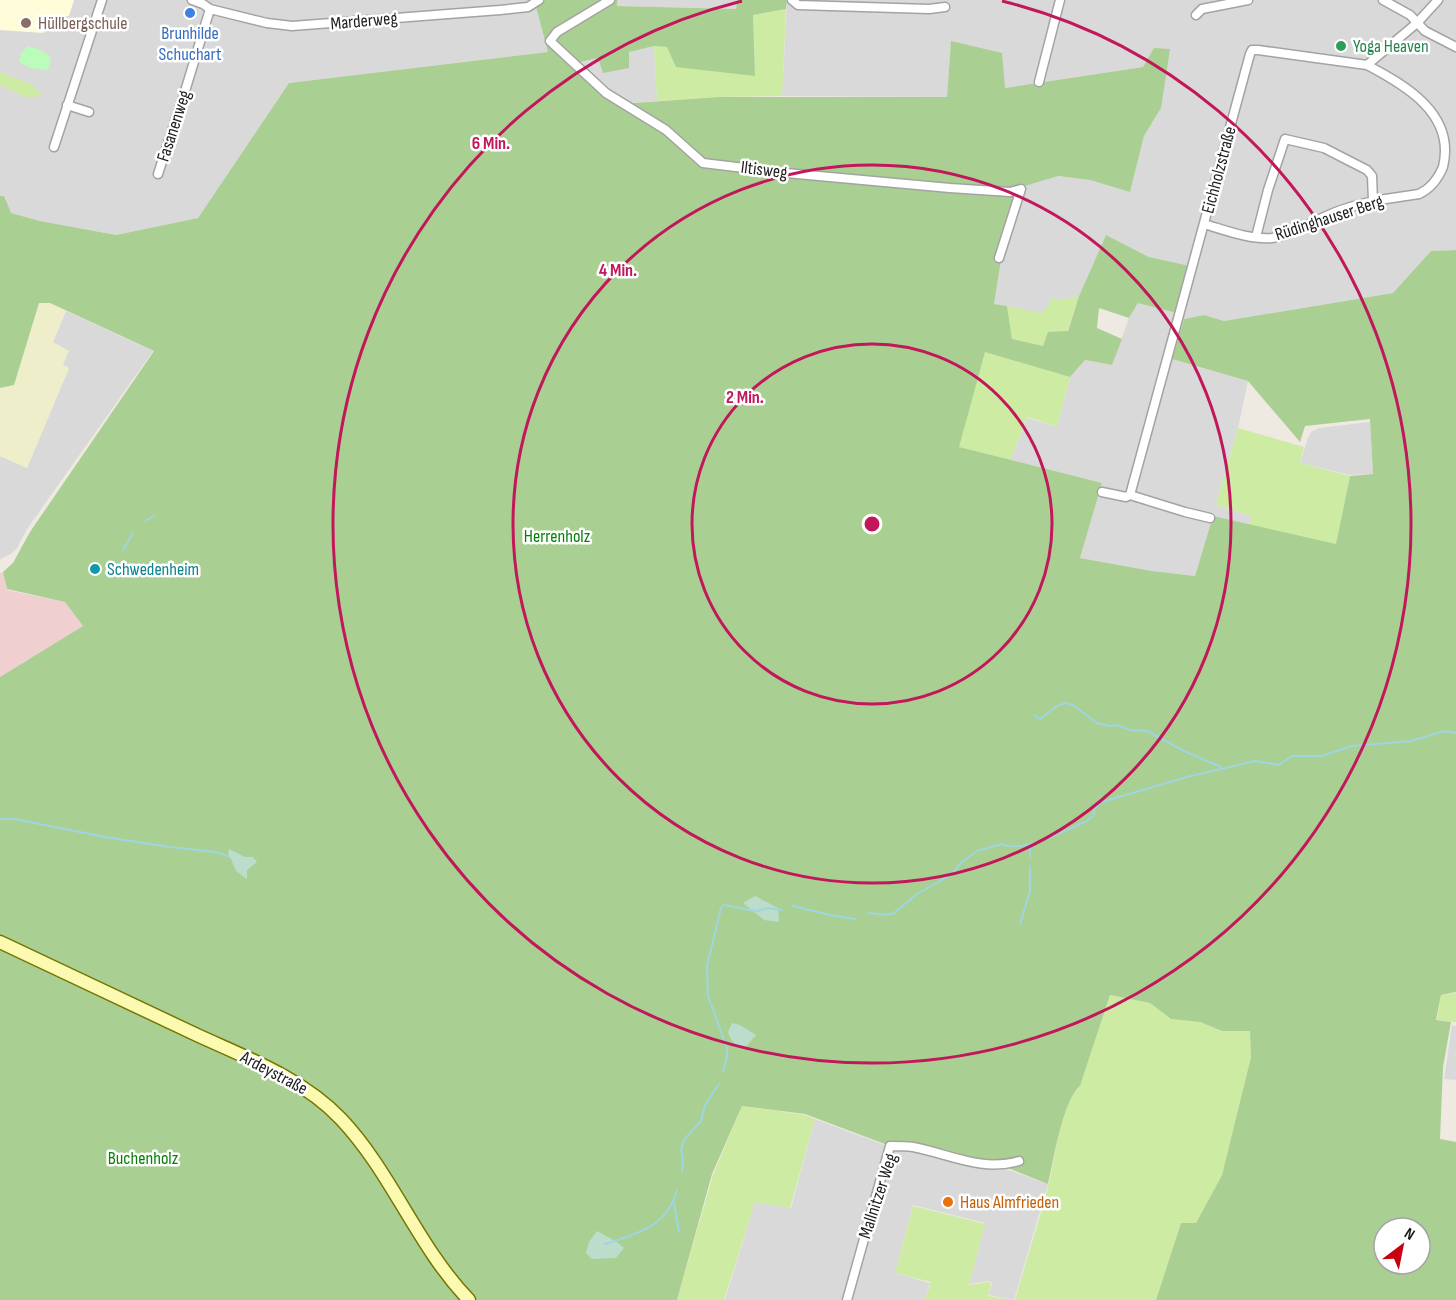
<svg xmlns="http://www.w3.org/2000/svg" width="1456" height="1300" viewBox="0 0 1456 1300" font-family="'Sofia Sans Condensed',sans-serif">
  <rect width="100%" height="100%" fill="#eee9e1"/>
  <path fill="#dad9d9" d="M0,0h543l-7,7 12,45 -259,31 -91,135 -82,17 -76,-14 -30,-8 -6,-17h-4z
    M619,0h118l-1,9 -119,-3z
    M787,0h669v250l-25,1 -38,42 -169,28 -20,-6 -20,4 -12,40 76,22 -10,47 -22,77 36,11 -3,9 -36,-9 -18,60 -43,-5 -72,-13 22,-75 -92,-22 17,-43 30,9 13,-50 15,-17 27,5 17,-47 9,-15 54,-36 -43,-10 -43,-22 -27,61 -18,4 -19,14 -48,-10 7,-44 15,-52 9,-22 32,-10 33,4 40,12 14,-56 17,-28 -18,-41 -138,21 -54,-46 -4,55 -165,-1z
    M654,46l3,55 -37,3 -48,-39 26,-7 31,10 -1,-16z
    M66,311l87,40 -126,178 -10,19 -6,6 -11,5v-103l27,12 42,-100 -6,-3 -10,-23z
    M1370,422l3,52 -23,1 -50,-12 8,-25 3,-6 8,-4z
    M1452,1025l4,1v54l-12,-1z
    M815,1119l75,28 23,2 90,19 45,16 -34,116 -26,-5 4,-12 -3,-2 -20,3 16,-61 -72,-18 -18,68 35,10 -5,17h-200l30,-98 36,6z"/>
  <path fill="#f0cfd0" d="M3,572l4,18 58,12 18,24 -83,51v-104z"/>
  <path fill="#fffcd9" d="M0,0h74l-5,16 -13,1 -13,16 -43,-3z"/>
  <path fill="#eeeecb" d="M39,303h11l16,8 -13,31 16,9 -6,14 6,3 -42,100 -27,-12v-68l14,-3z"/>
  <path fill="#cdeba3" d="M786,9l-4,87 -63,1 -62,4 -3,-55 13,1 88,29 -2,-61z
    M0,72l33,13 9,10 -15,3 -27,-13z
    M1079,296l-12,36 -24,15 -31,-8 -5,-33 35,7 11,-15 8,2z
    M985,351l85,26 -13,50 -30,-10 -17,44 -52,-14z
    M1238,428l66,19 -4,16 50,13 -14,68 -87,-19 3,-9 -36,-11z
    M1456,993v29l-19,-2 4,-25z
    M1110,995l40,8 21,16 29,3 22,9h28l1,26 -29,118 -26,48h-15l-25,77h-141c11,-39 24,-78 34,-117 5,-23 13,-83 31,-97z
    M742,1106l63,9 10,4 -25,89 -35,-6 -31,98h-47l36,-125z
    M913,1206l72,18 -16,61 19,-3 3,1 -3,13 25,4h-88l6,-18 -36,-9z"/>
  <path fill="#aacf93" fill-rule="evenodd" d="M543,0h75l-1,6 119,3 1,-9h50l-1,9 -33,6 2,61 -79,-9 -9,-20 -13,-1 -25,6v16l-26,5 -5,-15 -26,6 48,40 99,-7h228l4,-56 51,12 3,35 138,-21 11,-19 16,1 -9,59 -17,28 -14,56 -40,-12 -32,-4 -33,10 -9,22 -4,23 -11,29 -7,44 13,2 5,33 31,7 5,-14 20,-1 11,-35 27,-61 43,22 41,9 -13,47 -39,-10 -9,15 -30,-10 -2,20 25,11 -10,26 -27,-5 -15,17 -85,-25 -26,95 143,36 -22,75 72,13 43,5 18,-60 123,28 14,-68 23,-2 -3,-55 -65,7 -5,16 -52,-61 -76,-22 12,-40 20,-4 20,6 169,-28 38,-42 25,-1v742l-15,3 -5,25 15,2 -8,45 -3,72 16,3v158h-300l25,-77h15l26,-48 29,-118 -1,-26h-28l-22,-9 -29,-3 -21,-16 -40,-8 -30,91c-17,13 -27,76 -32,98l-45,-18 -113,-20 -85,-32 -63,-8 -30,68 -35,126h-677v-623l83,-51 -18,-24 -58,-13 -4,-17 10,-9 17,-31 124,-181 -104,-48h-11l-25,82 -14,3v-192h4l7,17 29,8 76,14 82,-17 91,-135 259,-31 -12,-45zM1384,1228h36v36h-36z"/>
  <path fill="#bdddcc" d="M229,849l16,8h8l4,5 -10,8v9l-11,-8 -5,-12 -3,-3z
    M755,896l23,12 1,14 -15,-2 -21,-17z
    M732,1023l8,2 16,10 -12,14c-9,-5 -13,-7 -16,-17z
    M597,1231l18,10 9,7 -8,10 -24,1 -6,-6 3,-11z"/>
  <path fill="#bafcba" d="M28,46l12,4 11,7 -3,13 -18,-2 -11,-6 2,-9z"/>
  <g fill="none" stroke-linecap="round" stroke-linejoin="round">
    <path stroke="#9fd5de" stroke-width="2" d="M146,521l9,-6
      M123,550l10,-17
      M1034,715l6,4 17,-13 8,-3 8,2 24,18 13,3 8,-1 12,5 17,1 39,21 35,15
      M0,819h14l91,18 65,10 45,5 13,4
      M1030,845v12
      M793,906l37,9 25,4
      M868,913l19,2 7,-2 23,-19 34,-19 12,-14 14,-10 25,-7c22,10 63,-14 85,-23l6,-5 2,-8 7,-6 85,-25 68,-16 24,4 13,-9h29l31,-10 59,-5 33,-10 12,2
      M1020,924l10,-33v-25
      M723,1071l4,-14v-9l-19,-52 -1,-30 14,-58 3,-3 25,5 9,1 9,-3 15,2
      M682,1171l1,-11 -2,-10 3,-10 17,-19 4,-16 14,-21
      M674,1203l5,29
      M605,1244c32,-10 62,-17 72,-54"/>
    <g stroke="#a3a3a3" stroke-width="11">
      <path id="street" d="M192,0l11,4 7,5 57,14 25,3 208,-16 28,-3 11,-7
        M610,0l-53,32 -7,9 56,52 60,37 37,33 83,10 164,15 60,4 11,-3 -22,69
        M792,0l6,5 131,4 16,-2
        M1383,0l27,15 15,16 31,16
        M1196,15l6,-6 46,-9
        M1039,82l21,-82
        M67,105l22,7
        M54,147l48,-147
        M158,174l28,-86 24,-79
        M1204,224c21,6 46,16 68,14 21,-3 41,-17 61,-25 27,-11 57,-15 86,-19 11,-5 19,-15 24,-27 13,-53 -38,-82 -76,-102
        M1256,237l12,-47 17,-51 39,9 43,22 5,6 1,25
        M1102,492l24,5 4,-2
        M1210,518l-25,-6 -55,-17 120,-441 2,-4h6l109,15 50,-42 21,-23
        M847,1300l43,-154c7,0 16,0 23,1 37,7 68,25 106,14"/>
    </g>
    <g stroke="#737600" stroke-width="15">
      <path id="secondary" d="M0,942c66,31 131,62 197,93 50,23 105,43 144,84 51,54 76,127 128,181"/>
    </g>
    <use href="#street" stroke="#fff" stroke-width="8"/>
    <use href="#secondary" stroke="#fcfab1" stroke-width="12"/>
  </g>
  <g fill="none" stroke="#c2185b" stroke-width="3">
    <circle cx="872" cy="524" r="180"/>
    <circle cx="872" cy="524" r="359"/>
    <path d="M1002 1A539 539 0 1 1 742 1"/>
  </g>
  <circle fill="#3f7fe0" stroke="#fff" stroke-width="2" cx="190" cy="13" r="6"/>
  <circle fill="#8d6e63" stroke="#fff" stroke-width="2" cx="26" cy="23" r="6"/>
  <circle fill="#2e9e5b" stroke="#fff" stroke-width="2" cx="1341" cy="46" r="6"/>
  <circle fill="#0f9aa8" stroke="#fff" stroke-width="2" cx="95" cy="569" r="6"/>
  <circle fill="#e8710a" stroke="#fff" stroke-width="2" cx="948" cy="1202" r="6"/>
  <g text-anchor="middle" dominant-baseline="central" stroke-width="5" stroke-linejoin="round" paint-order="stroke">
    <g font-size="18" fill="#1c1c1c" stroke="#fff">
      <text transform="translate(364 21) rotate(-5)">Marderweg</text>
      <text transform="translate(174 126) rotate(-72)">Fasanenweg</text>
      <text transform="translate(764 170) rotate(7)">Iltisweg</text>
      <text transform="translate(1219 170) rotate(-75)">Eichholzstraße</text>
      <text transform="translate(1329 218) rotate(-18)">Rüdinghauser Berg</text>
      <text transform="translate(274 1073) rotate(28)">Ardeystraße</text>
      <text transform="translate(878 1196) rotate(-72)">Mallnitzer Weg</text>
    </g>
    <g font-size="18" fill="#785e54" stroke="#fff" text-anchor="start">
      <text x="38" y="23">Hüllbergschule</text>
    </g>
    <g font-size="18" fill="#366cbe" stroke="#fff">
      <text x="190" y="33">Brunhilde<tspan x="190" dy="21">Schuchart</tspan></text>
    </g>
    <g font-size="18" fill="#27864d" stroke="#fff" text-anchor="start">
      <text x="1353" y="46">Yoga Heaven</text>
    </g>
    <g font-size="18" fill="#067e07" stroke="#fff">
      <text x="557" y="536">Herrenholz</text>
      <text x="143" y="1158">Buchenholz</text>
    </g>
    <g font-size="18" fill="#0d838f" stroke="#fff" text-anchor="start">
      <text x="107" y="569">Schwedenheim</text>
    </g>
    <g font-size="18" fill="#c56008" stroke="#fff" text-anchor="start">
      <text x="960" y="1202">Haus Almfrieden</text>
    </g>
  </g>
  <circle cx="872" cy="524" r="9" fill="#c2185b" stroke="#fff" stroke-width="3"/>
  <g font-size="18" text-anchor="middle" font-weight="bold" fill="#c2185b" stroke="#fff" stroke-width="5" stroke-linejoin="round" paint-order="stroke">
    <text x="491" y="149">6 Min.</text>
    <text x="618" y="276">4 Min.</text>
    <text x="745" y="403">2 Min.</text>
  </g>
  <g transform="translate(1402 1246) rotate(32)"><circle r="28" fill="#ffffff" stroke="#a4a4a4" stroke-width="1.5"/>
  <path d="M0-4.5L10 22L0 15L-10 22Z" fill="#c80010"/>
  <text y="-9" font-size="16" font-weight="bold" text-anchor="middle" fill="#1c1c1c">N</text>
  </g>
</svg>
